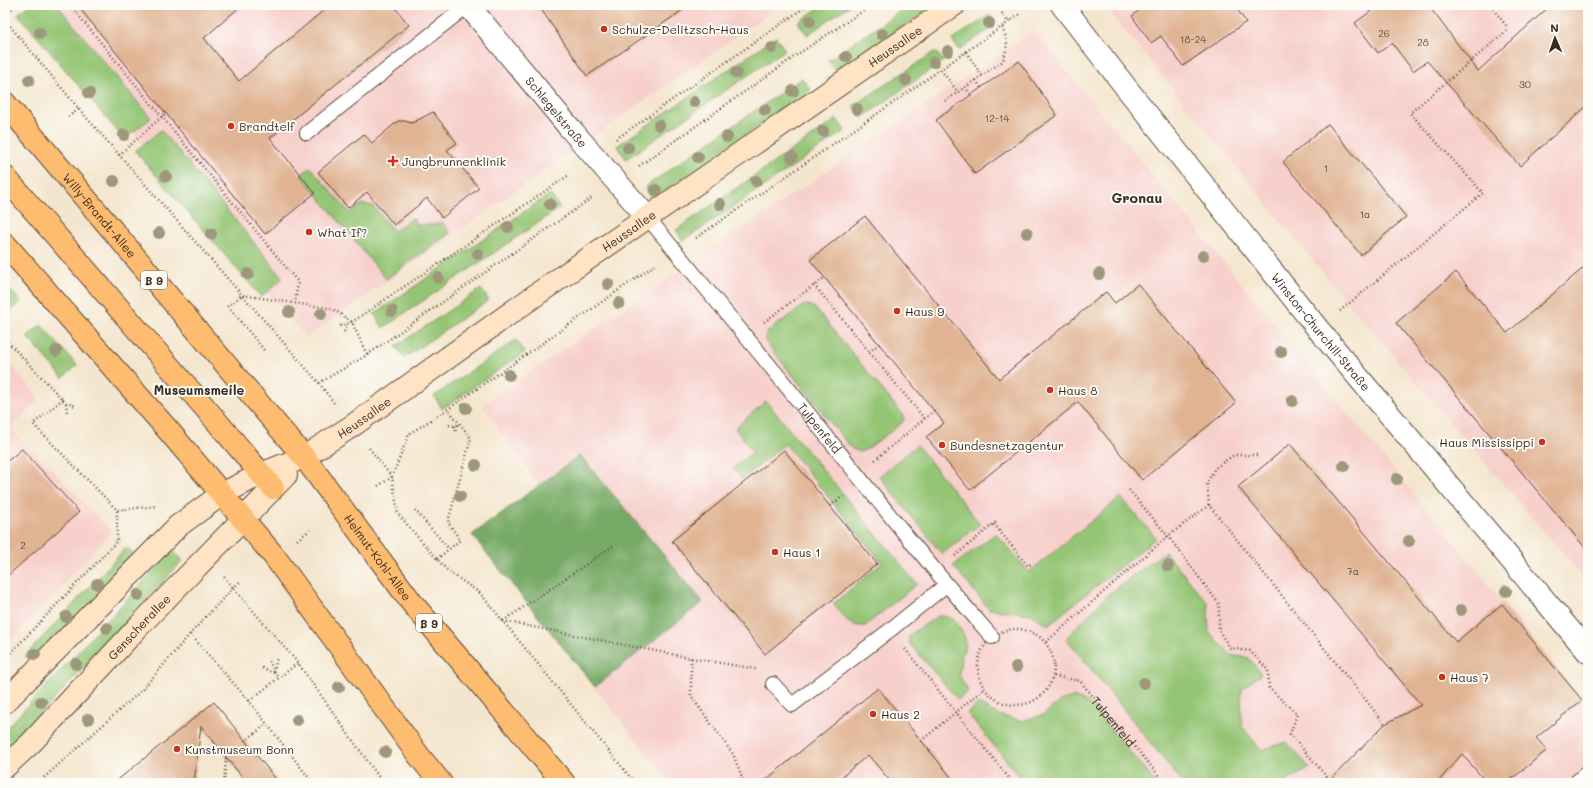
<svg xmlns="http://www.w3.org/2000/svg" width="1593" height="788" viewBox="0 0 1593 788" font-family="Mali,sans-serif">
  <rect width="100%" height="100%" fill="#fdfcf7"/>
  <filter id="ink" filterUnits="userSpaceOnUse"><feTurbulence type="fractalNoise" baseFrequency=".025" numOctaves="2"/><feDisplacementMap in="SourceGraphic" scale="8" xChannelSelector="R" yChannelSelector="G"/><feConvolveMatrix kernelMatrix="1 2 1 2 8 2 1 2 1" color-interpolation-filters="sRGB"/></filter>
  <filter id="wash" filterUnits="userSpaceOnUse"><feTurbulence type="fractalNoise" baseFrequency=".012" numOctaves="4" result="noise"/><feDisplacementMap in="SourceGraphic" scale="16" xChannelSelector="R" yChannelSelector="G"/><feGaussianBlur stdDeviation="0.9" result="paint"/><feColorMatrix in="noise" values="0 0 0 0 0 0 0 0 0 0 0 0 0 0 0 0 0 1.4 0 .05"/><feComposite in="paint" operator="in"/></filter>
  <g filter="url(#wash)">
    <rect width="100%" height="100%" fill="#f4e6ce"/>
    <path fill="#f7d0cc" d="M26,5h755l-475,333z
      M1104,5h484v578l-246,-287z
      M1034,31l554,675v77h-917l-199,-248 67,-50 -57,-80z
      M5,358l35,40 -30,30 102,103 -107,116z"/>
    <path fill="#94c575" stroke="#68784a" d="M29,5h28l94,113 -27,21 -106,-125z
      M823,5h27l-43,30 -9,-13z
      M909,5h26l-98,68 -9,-13z
      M990,15l6,10 -37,25 -7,-10z
      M776,37l9,13 -159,109 -9,-13z
      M936,51l7,10 -81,57 -9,-12z
      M802,78l9,12 -158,110 -8,-13z
      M837,119l8,12 -162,110 -7,-11z
      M161,130l122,148 -22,19 -126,-146z
      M310,167l40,46 12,-9 11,2 21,25 19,-13 4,7h15l10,-3 8,11 -64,46 -85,-104z
      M550,194l10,14 -177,120 -9,-14z
      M5,284l16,18 -14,13 -2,-2z
      M481,289l8,11 -85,58 -8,-12z
      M809,305l7,4 86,105 2,5 -2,4 -35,26 -7,3 -8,-3 -83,-103 -4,-7 2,-7 36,-26z
      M41,325l36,40 -14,13 -36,-41z
      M516,340l9,12 -83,57 -8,-13z
      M766,401l151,183 -52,42c-15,2 -23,-11 -32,-22l49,-41 -97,-119 -43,35 -9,-11 20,-16 -18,-24z
      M917,445l63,79 -38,30 -63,-78z
      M1121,497l35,41 -108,87 -17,-11 -42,-5 -36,-43 43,-33 33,39z
      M126,548l9,7 -100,110 -10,-9z
      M173,550l9,11 -158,171 -19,18v-20z
      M1165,552l43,51 1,29 22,23 18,3 12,16 -20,15 1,37 19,24 25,-8 24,26 -26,15h-101l-117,-145 43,-44z
      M938,616h6l9,3 11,16 2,9 -5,13 -2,18 9,16 -10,9 -48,-56 -2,-6 4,-5z
      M1073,697l16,6 67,80h-131l-58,-70 11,-9 21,11 22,6 22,-6 17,-14z"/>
    <path fill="#7a6" stroke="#596a42" d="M580,455l123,147 -108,85 -123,-152z"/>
    <g id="blocks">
      <path fill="#e0b393" d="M77,5h165l-38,33 35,43 91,-76h63l16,20 -139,113 45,55 -50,41z
        M538,5h152l-103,71z
        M1147,5h87l12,17 -63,44 -22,-30 -10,7 -19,-27z
        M1379,5h49l50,66 73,-66h37v100l-68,61 -93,-105 -14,10 -21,-28 -14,10 -23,-30z
        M1019,61l38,54 -82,59 -39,-54z
        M433,112l24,31 -10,7 32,38 -37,30 -15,-20 -33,27 -27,-33 -19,16 -30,-36 46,-38 8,9 26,-22h7l7,2z
        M1328,124l78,93 -45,38 -78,-93z
        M865,216l134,163 107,-87 9,11 23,-19 98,119 -94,77 -64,-78 -108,88 -44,-53 18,-14 -134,-163z
        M1588,264v287l-192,-228 60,-51 51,61z
        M1290,444l166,198 46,-38 80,96 -46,38 11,12 -40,33h-20l-25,-29 -25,29h-110l58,-59 36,-19 -183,-218z
        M22,449l57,63 -74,66v-115z
        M784,450l93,114 -112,90 -93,-113z
        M878,688l78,95h-64l-24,-28 -34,28h-72z
        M214,702l65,81h-32l-46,-57 -7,57h-80z"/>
    </g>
  </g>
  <g filter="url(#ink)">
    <use href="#blocks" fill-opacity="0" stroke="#574638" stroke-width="1"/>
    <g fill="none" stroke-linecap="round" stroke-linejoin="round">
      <g stroke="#574638" stroke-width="16">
        <g id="lane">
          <path d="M307,133l161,-128"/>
          <path id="s2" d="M648,218c42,51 85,103 127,154 72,89 141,179 217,265"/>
          <path d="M773,684l19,21 98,-75 56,-45"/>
          <path d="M1575,783l13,-11"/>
        </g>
      </g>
      <g stroke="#574638" stroke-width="24">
        <g id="street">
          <path id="s3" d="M468,5l100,121 80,92"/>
          <path id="s4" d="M1062,5l66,85 190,239 270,323"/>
        </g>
      </g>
      <g stroke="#574638" stroke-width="24">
        <g id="secondary">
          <path id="s5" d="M5,702l173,-176 44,-32 39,-20 43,-17 48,-31 188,-134 414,-287"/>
          <path id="s6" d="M5,767l26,-24 108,-117 147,-151"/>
        </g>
      </g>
      <g stroke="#574638" stroke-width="24">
        <g id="primary">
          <path id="s7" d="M5,103l299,354 108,146 152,180"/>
          <path d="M5,177l196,226 72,85"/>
          <path d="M5,244l163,186 106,126 145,200 22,27"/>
        </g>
      </g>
      <g stroke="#574638" stroke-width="2.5" stroke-dasharray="1 3" stroke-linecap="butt">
        <path d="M70,5l228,277 -3,21"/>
        <path d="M1002,13l6,9"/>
        <path d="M5,15l11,-10"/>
        <path d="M5,20l74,89 240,274 15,20"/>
        <path d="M966,52l16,24"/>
        <path d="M941,70l17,22"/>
        <path d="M976,80l5,8"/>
        <path d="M965,87l6,8"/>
        <path d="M945,101l58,-40c5,-17 5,-19 -1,-34"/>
        <path d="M68,117l11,-8"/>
        <path d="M616,139l192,-134"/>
        <path d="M119,155l47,-42"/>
        <path d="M639,166l162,-114 71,-47"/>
        <path d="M696,238l165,-113 159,-111"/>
        <path d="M814,285l110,133"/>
        <path d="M1340,311l143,-118 -73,-80 99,-84 -19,-24"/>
        <path d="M764,322l60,-44"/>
        <path d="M340,326l12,-4 217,-147"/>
        <path d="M344,332l4,-7"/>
        <path d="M5,339l61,64 10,3"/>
        <path d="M264,350l-36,-44 14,-11 91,14 19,13 15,33"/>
        <path d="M869,352l10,-8"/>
        <path d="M319,383l48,-28 226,-158"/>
        <path d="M63,399l-30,25 84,86 40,-4"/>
        <path d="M66,403l1,10"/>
        <path d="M449,425l6,1 4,-2"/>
        <path d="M455,426l1,7"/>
        <path d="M369,448l23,29 6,37 39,45 11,12 32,22 155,190"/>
        <path d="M875,460l59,-49"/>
        <path d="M378,486l14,-9 17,-43 39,-25 207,-144"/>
        <path d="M1129,490l39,46 51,68v27l11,17 20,3 18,19 1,18 28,26 -7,20 42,49"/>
        <path d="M1209,505l-2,-22 8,-15 19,-13h23"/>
        <path d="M830,506l13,-10"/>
        <path d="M415,510l34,39"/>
        <path d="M994,524l34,42 3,-2"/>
        <path d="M297,540l13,-10"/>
        <path d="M955,556l41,-34"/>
        <path d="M437,559l23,-19 -12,-18 23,-84 -23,-29"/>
        <path d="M224,577l74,86 85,120"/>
        <path d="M503,621l188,37 65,11"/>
        <path d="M503,621l110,-75"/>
        <circle cx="1016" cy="667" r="38"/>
        <path d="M190,634l59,67 64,82"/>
        <path d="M1046,642l122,-106 41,-31 176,219"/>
        <path d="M905,649l108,134"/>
        <path d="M691,658v38l42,58 11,29"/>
        <path d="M5,659l112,-118v-31"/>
        <path d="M269,661l9,17"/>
        <path d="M262,668l12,5"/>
        <path d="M274,672l3,-15"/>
        <path id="s1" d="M1054,676l26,5 85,102"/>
        <path d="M249,701l49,-38"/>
        <path d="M245,741l22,-17"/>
        <path d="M921,741l63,-52"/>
        <path d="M38,783l104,-93 48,-56 43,-46 8,-7"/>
        <path d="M224,783l2,-26"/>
      </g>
      <use href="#lane" stroke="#fff" stroke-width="14"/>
      <use href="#street" stroke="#fff" stroke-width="22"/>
      <use href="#secondary" stroke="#fee4c5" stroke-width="22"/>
      <use href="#primary" stroke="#fdbc6f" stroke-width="22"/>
    </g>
    <g fill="#9d987c">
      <circle cx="810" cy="21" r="6"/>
      <circle cx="989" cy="23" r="6"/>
      <circle cx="40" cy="33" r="6"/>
      <circle cx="882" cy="34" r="6"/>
      <circle cx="772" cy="48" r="6"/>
      <circle cx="948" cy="51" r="6"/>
      <circle cx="846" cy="57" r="6"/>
      <circle cx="934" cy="62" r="6"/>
      <circle cx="736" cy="73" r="6"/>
      <circle cx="29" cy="80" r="6"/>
      <circle cx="906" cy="80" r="6"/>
      <circle cx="793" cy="91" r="6"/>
      <circle cx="89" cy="93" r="6"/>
      <circle cx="694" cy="102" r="6"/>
      <circle cx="857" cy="109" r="6"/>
      <circle cx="765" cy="110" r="6"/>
      <circle cx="659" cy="125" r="6"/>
      <circle cx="823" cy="131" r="6"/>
      <circle cx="124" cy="135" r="6"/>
      <circle cx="727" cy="137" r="6"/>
      <circle cx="628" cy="148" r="6"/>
      <circle cx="698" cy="157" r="6"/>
      <circle cx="792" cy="157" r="6"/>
      <circle cx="166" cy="176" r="6"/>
      <circle cx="114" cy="181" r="6"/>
      <circle cx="756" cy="181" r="6"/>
      <circle cx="656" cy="190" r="6"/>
      <circle cx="550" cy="204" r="6"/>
      <circle cx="720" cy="204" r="6"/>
      <circle cx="508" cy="227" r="6"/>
      <circle cx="159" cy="233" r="6"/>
      <circle cx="1027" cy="233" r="6"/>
      <circle cx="211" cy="234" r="6"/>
      <circle cx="478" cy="254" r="6"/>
      <circle cx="1203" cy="256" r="6"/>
      <circle cx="248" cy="274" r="6"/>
      <circle cx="1099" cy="274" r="6"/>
      <circle cx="438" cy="278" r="6"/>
      <circle cx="608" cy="284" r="6"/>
      <circle cx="619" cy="303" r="6"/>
      <circle cx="392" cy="311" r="6"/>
      <circle cx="289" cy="312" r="6"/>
      <circle cx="321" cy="314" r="6"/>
      <circle cx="56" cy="351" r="6"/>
      <circle cx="1281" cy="352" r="6"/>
      <circle cx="509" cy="375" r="6"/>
      <circle cx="1292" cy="401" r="6"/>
      <circle cx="466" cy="408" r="6"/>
      <circle cx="476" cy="465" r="6"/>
      <circle cx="1344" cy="466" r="6"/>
      <circle cx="1397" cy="479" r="6"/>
      <circle cx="460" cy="496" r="6"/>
      <circle cx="1409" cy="541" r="6"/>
      <circle cx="1168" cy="566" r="6"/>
      <circle cx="97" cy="584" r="6"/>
      <circle cx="1506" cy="591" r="6"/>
      <circle cx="138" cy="595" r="6"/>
      <circle cx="1461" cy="610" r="6"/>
      <circle cx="66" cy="617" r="6"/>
      <circle cx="107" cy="628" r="6"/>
      <circle cx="35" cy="654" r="6"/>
      <circle cx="76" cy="664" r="6"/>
      <circle cx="1016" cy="667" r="6"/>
      <circle cx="1144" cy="683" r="6"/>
      <circle cx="339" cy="687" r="6"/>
      <circle cx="41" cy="702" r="6"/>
      <circle cx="88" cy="719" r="6"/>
      <circle cx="297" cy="720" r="6"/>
      <circle cx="385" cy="752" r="6"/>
    </g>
  </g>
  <g fill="#c8321e" stroke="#fdfcf7" stroke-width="1.5">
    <circle cx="604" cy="29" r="4"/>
    <circle cx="231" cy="126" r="4"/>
    <path d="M391 155h4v4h4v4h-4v4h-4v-4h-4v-4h4z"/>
    <circle cx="309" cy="232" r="4"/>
    <circle cx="897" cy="311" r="4"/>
    <circle cx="1050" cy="390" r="4"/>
    <circle cx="1542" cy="442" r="4"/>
    <circle cx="942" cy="445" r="4"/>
    <circle cx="775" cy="552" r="4"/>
    <circle cx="1442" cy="677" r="4"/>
    <circle cx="873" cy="714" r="4"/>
    <circle cx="177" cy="749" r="4"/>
  </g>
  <g text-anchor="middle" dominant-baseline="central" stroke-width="4" stroke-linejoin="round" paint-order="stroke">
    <g font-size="10" fill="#644c3b">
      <text x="1384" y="33">26</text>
      <text x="1193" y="39">18-24</text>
      <text x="1423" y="42">28</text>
      <text x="1525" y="84">30</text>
      <text x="997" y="118">12-14</text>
      <text x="1326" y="168">1</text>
      <text x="1365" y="214">1a</text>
      <text x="23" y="545">2</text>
      <text x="1353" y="571">7a</text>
    </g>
    <g fill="#fdfcf7" stroke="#75695f" stroke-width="1">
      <rect x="141" y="271" width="26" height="18" rx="3"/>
      <rect x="416" y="614" width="26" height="18" rx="3"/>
    </g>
    <g font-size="11" font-weight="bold" fill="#3b2a1e">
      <text x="154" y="280">B 9</text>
      <text x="429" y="623">B 9</text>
    </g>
    <g font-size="12" fill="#3b2a1e" stroke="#fdfcf7" text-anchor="start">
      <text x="612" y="29">Schulze-Delitzsch-Haus</text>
      <text x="239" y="126">Brandtelf</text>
      <text x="402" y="161">Jungbrunnenklinik</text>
      <text x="317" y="232">What If?</text>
      <text x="905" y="311">Haus 9</text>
      <text x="1058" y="390">Haus 8</text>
      <text x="1534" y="442" text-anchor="end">Haus Mississippi</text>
      <text x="950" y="445">Bundesnetzagentur</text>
      <text x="783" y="552">Haus 1</text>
      <text x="1450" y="677">Haus 7</text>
      <text x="881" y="714">Haus 2</text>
      <text x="185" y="749">Kunstmuseum Bonn</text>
    </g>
    <g font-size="12" fill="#3b2a1e" stroke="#fdfcf7">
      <text stroke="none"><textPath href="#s5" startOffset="1111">Heussallee</textPath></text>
      <text stroke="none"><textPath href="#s3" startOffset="139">Schlegelstraße</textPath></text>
      <text stroke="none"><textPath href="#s7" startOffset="147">Willy-Brandt-Allee</textPath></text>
      <text stroke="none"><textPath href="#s5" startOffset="787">Heussallee</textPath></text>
      <text stroke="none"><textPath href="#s4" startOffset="417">Winston-Churchill-Straße</textPath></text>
      <text stroke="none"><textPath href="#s5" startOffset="463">Heussallee</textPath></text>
      <text stroke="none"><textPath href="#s2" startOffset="271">Tulpenfeld</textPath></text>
      <text stroke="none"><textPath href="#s7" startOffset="588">Helmut-Kohl-Allee</textPath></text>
      <text stroke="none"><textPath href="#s6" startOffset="194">Genscherallee</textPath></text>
      <text stroke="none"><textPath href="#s1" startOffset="79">Tulpenfeld</textPath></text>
    </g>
    <g font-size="13" font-weight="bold" fill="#3b2a1e" stroke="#fdfcf7">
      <text x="199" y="389">Museumsmeile</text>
    </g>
    <g font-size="14" font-weight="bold" fill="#3b2a1e" stroke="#fdfcf7">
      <text x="1137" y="197">Gronau</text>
    </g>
  </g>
  <rect width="1593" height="788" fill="none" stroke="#fdfcf7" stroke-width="20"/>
  <g transform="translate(1555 38) rotate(358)" stroke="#fdfcf7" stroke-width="3" paint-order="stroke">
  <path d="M0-3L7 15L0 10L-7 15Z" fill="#3b2a1e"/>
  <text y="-6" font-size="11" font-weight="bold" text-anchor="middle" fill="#3b2a1e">N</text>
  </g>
</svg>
